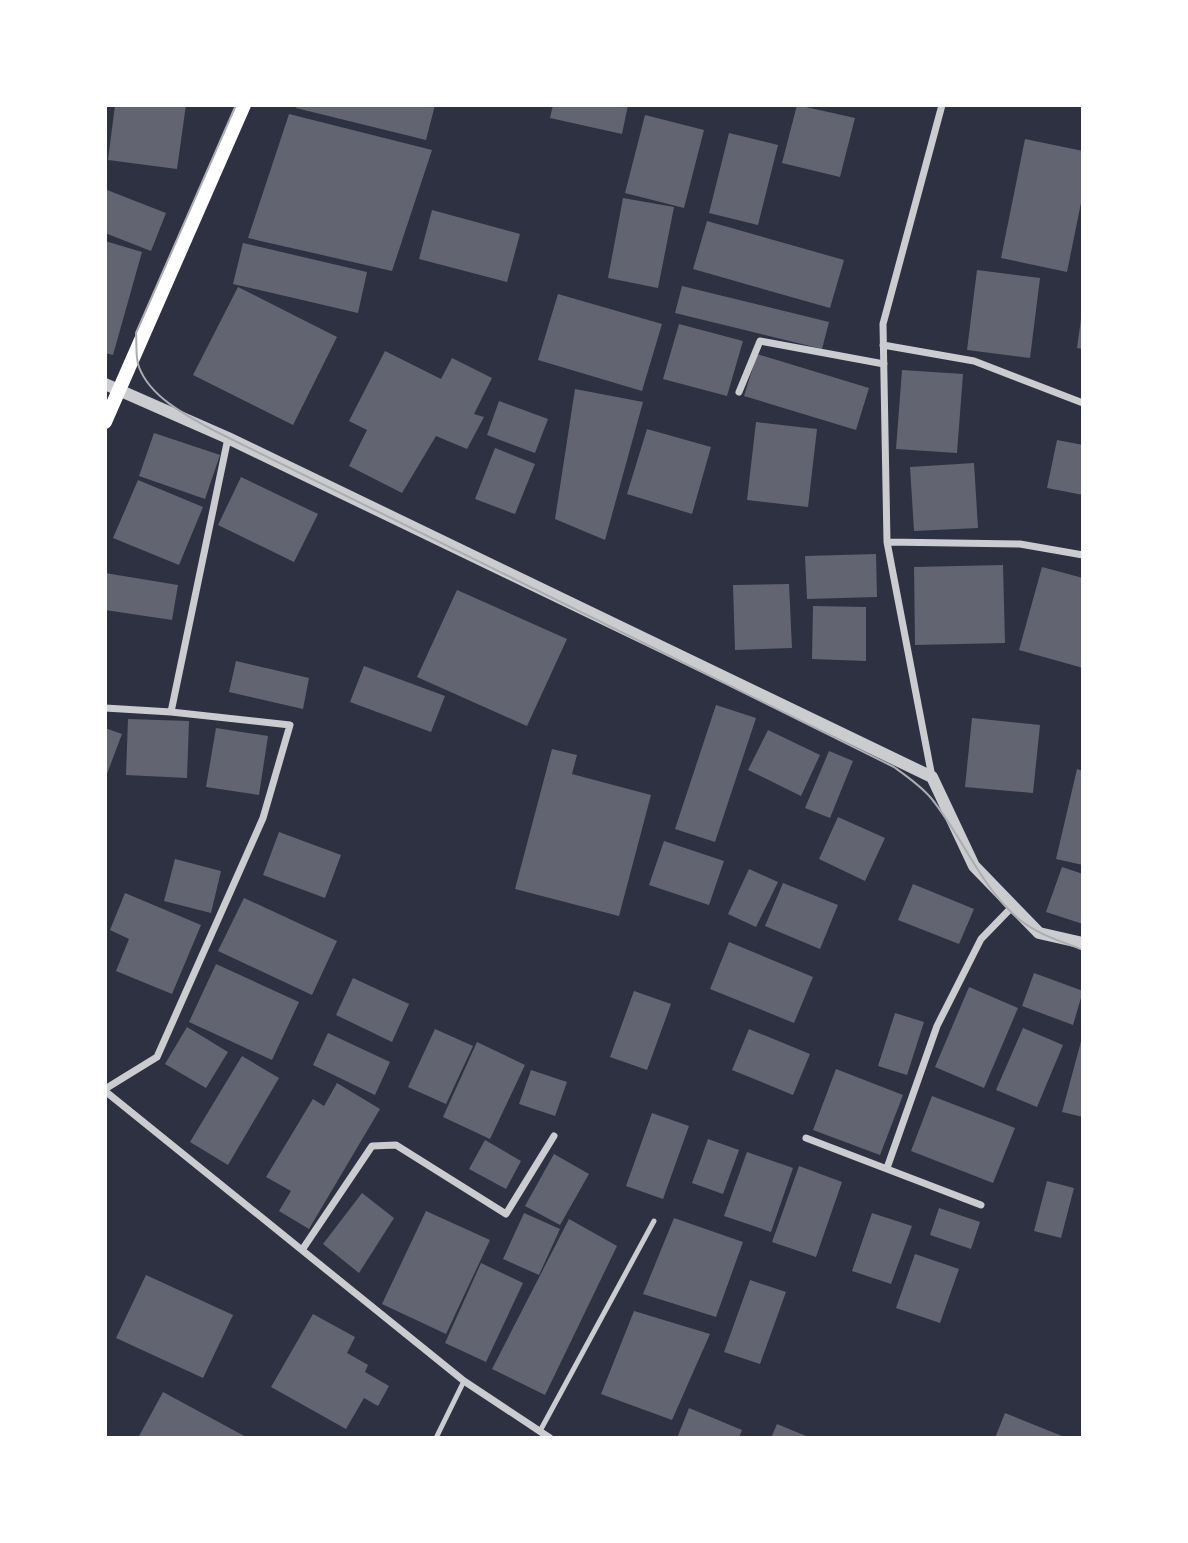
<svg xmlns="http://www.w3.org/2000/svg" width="1188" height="1543" viewBox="0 0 1188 1543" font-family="'IBM Plex Serif',serif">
  <rect width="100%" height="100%" fill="#2d3142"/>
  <path fill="#626471" d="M115,105h71l-9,64 -69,-9z
    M297,105h138l-9,35 -130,-32z
    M553,105h75l-6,29 -72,-16z
    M797,105l58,13 -15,59 -58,-14z
    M289,114l143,36 -40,121 -144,-33z
    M645,115l59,15 -20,78 -59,-15z
    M729,133l49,12 -20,80 -49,-12z
    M1025,139l58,12v42l-16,79 -66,-14z
    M107,190l59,23 -15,38 -46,-18z
    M623,198l51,9 -16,81 -50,-10z
    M432,210l88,24 -13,48 -88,-23z
    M707,221l137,39 -14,48 -137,-39z
    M105,241l37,11 -29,103 -8,-2z
    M243,243l124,29 -9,41 -125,-29z
    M977,270l63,8 -10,80 -63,-8z
    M682,286l147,36 -7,27 -147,-36z
    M238,287l99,50 -44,88 -100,-50z
    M558,294l104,30 -20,67 -104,-31z
    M1081,319h2v30l-6,-1z
    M679,324l64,17 -16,55 -64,-17z
    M385,351l56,28 11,-21 40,20 -18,36 10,3 -17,32 -31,-13 -34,57 -53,-27 18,-36 -18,-9z
    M757,354l112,34 -13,42 -112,-34z
    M902,370l61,4 -6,79 -61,-4z
    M575,389l68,13 -38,138 -50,-21z
    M499,401l49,18 -13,34 -48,-18z
    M756,422l61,7 -9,78 -61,-7z
    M647,429l64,18 -19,67 -65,-20z
    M154,433l66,22 -15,44 -66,-23z
    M1057,440l26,5v50l-36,-7z
    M495,448l40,16 -20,50 -40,-15z
    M974,463l4,65 -64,3 -4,-64z
    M241,477l77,37 -24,48 -76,-37z
    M138,480l65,27 -24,58 -66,-27z
    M876,554l1,43 -70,2 -2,-43z
    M1003,565l2,78 -90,2 -1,-78z
    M1042,567l41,11v90l-64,-18z
    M105,573l73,12 -6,35 -67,-10z
    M789,584l3,64 -57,2 -2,-65z
    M457,590l110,49 -40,87 -110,-49z
    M813,606l53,1v54l-54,-2z
    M236,661l73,17 -6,31 -74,-17z
    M364,666l81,30 -14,36 -81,-30z
    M716,705l40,13 -41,124 -40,-13z
    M972,718l68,7 -7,68 -68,-6z
    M128,719l61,2 -2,57 -61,-3z
    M105,728l17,6 -17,45z
    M216,728l52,8 -9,59 -53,-8z
    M768,730l52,25 -19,41 -53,-26z
    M552,749l25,6 -5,19 79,21 -32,121 -104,-27z
    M829,751l24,10 -23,57 -25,-10z
    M1077,769l6,2v94l-27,-6z
    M838,817l47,21 -20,43 -46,-22z
    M279,832l62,23 -16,43 -62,-23z
    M664,841l60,20 -15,44 -60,-20z
    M175,859l46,12 -10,42 -47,-12z
    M1062,867l21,7v50l-37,-12z
    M749,869l29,13 -22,45 -28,-13z
    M783,883l55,22 -18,44 -55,-23z
    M913,884l61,25 -15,35 -61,-24z
    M125,893l76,32 -29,69 -56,-23 13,-32 -19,-9z
    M244,898l93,43 -25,54 -94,-44z
    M729,942l84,35 -19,46 -84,-34z
    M216,964l83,38 -27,58 -83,-38z
    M1034,973l49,18 -10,34 -51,-19z
    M353,978l56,26 -17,38 -56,-27z
    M969,987l49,21 -34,80 -49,-21z
    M634,991l37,13 -24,66 -37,-13z
    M895,1013l29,9 -17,53 -29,-9z
    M187,1027l41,25 -22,36 -41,-24z
    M1023,1028l40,17 -26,62 -41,-17z
    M435,1029l38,17 -27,58 -38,-17z
    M749,1029l61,25 -17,41 -61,-25z
    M328,1033l62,29 -15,33 -62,-30z
    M1083,1034v83l-21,-5z
    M477,1042l48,23 -35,74 -47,-22z
    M242,1056l37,22 -51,87 -38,-23z
    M836,1069l67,26 -23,60 -67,-25z
    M531,1070l36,12 -12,34 -36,-12z
    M337,1083l43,26 -71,120 -30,-18 12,-20 -25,-14 47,-78 11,7z
    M932,1096l83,32 -22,55 -82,-32z
    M652,1113l37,13 -26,73 -37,-13z
    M708,1139l31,11 -16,44 -31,-11z
    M485,1140l36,21 -15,28 -37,-20z
    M747,1152l46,16 -22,64 -47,-16z
    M554,1154l35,20 -29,51 -35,-19z
    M799,1166l43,16 -26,75 -44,-15z
    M1047,1181l27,7 -13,50 -27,-7z
    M362,1193l32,25 -35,55 -36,-29z
    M939,1208l41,14 -9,27 -41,-14z
    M426,1211l64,29 -44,94 -64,-30z
    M524,1213l36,16 -21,46 -36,-16z
    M872,1213l40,13 -21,58 -39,-13z
    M674,1218l69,24 -27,75 -73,-23z
    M569,1219l48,27 -72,149 -53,-26z
    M915,1254l44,15 -19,54 -44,-15z
    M481,1263l42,20 -37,79 -41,-19z
    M146,1275l87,40 -30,63 -87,-40z
    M750,1280l36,12 -26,72 -36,-12z
    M634,1311l76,23 -38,86 -71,-26z
    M313,1314l42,23 -8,16 21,12 -3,7 24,14 -11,20 -14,-8 -18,31 -75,-42z
    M163,1392l85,46h-110z
    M689,1408l53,22 -3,8h-62z
    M1005,1413l62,25h-72z
    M777,1424l34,14h-40z"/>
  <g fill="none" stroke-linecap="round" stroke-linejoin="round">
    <path stroke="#caccd0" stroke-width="5" d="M540,1431l114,-210
      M436,1438l28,-57"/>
    <path stroke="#caccd0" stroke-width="7" d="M883,345l91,16 109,42
      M739,392l21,-51 124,23
      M887,542l133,2 63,11
      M105,708l66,4
      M932,777l-45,-235 -4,-218 59,-219
      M105,1089l52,-32 106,-239 27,-93 -119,-13 57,-274
      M105,1091l359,290 86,57
      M806,1138l175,67
      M887,1168l50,-142 44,-87 32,-33
      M302,1250l70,-104 24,-1 110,69 48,-78"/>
    <path stroke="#caccd0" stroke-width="12" d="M105,384l123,54 704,339 42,89 65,67 44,10"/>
    <path stroke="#fff" stroke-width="14" d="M105,422l139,-317"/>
    <path stroke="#abadb3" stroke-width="2" d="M236,105l-100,228c1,10 -1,24 3,34 11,30 48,49 74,63l681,337c14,10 27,19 37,31 32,39 49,89 89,122 19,15 41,21 63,30"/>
  </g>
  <rect width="1188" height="1543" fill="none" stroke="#ffffff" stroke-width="214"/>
</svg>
